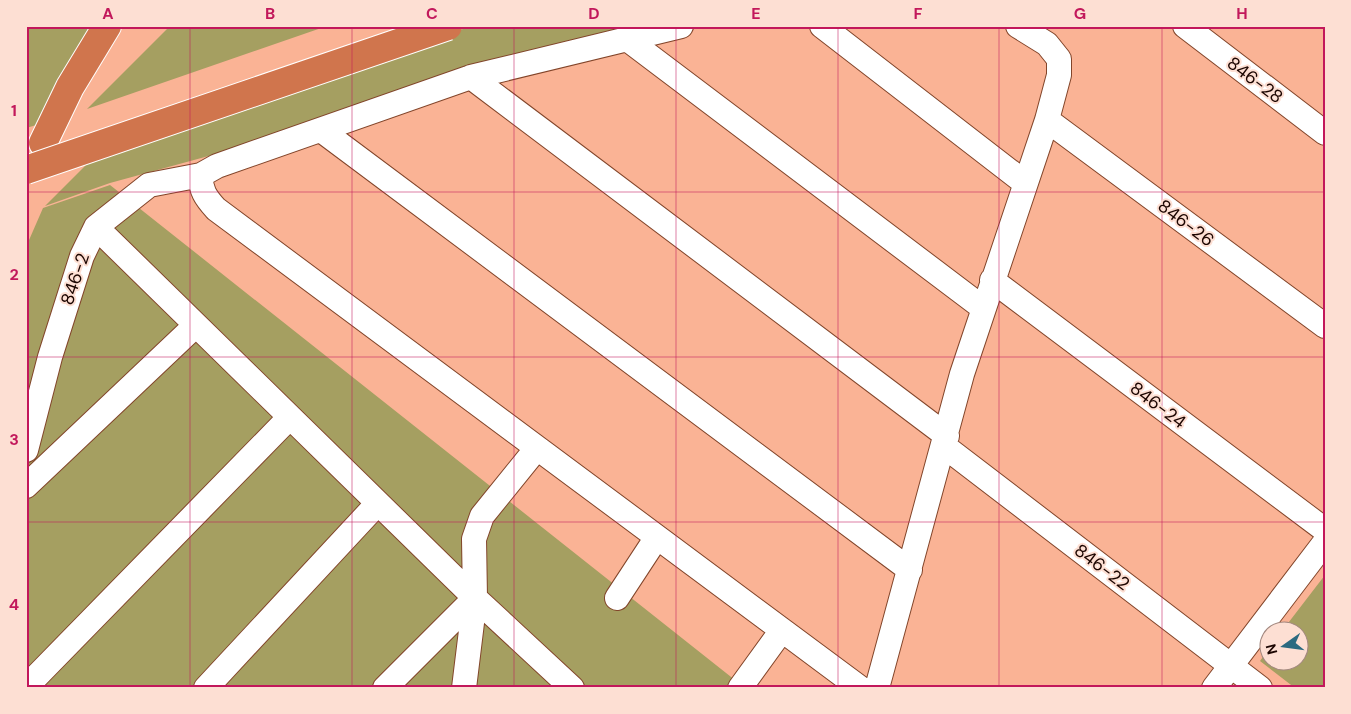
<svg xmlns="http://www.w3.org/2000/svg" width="1351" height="714" viewBox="0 0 1351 714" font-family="'DM Sans',sans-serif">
  <rect width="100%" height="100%" fill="#fab395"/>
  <path fill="#a59f61" d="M26,26h75l-61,98 -14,4z
    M170,26h157l-240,83z
    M472,26h210l-572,157 -65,23 55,-55z
    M110,185l635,503h-719v-441l17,-39z
    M1325,575v113h-30l-35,-27 8,-11v12h30v-30l-16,-1z"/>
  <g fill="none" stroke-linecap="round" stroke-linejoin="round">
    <g stroke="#82452a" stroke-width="26">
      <path id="minor" d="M681,26l-210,51 -254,89 -16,9c-1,15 5,23 15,34l644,479
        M822,26l203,157
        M1185,26l140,107
        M627,39l356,269
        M471,77l476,359
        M1047,120l278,206
        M321,130l589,440
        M96,227l379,371 97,90
        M992,280l333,250
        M944,446l316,242
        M26,450l24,-93 32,-101 14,-29 53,-42 52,-10
        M26,486l170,-161
        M617,598l40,-61
        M26,687l264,-270
        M206,688l172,-185
        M385,688l90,-90
        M464,688l11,-90 -1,-59 8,-23 55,-68
        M740,688l42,-58
        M877,688l85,-314 85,-254 12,-45v-16l-12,-15 -29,-18
        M1214,688l111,-146"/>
    </g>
    <g stroke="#fff" stroke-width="30">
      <path id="motorway" d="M43,143l27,-56 37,-61"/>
    </g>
    <use href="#minor" stroke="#fff" stroke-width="24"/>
    <use href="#motorway" stroke="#d0754d" stroke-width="28"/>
    <g stroke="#fff" stroke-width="30" stroke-linecap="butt">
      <path id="motorway-bridge" d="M26,170l422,-144"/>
    </g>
    <use href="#motorway-bridge" stroke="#d0754d" stroke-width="28"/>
  </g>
  <path fill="none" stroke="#c2185b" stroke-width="1" stroke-opacity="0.55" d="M190,26v662M352,26v662M514,26v662M676,26v662M838,26v662M999,26v662M1162,26v662M26,192h1299M26,357h1299M26,522h1299"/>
  <g text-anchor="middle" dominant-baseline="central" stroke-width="4" stroke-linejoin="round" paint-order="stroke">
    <g font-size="18" fill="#1b0500" stroke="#fddfd3">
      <text transform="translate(1255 80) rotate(37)">846-28</text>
      <text transform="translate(1186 223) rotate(37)">846-26</text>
      <text transform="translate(75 279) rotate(-71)">846-2</text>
      <text transform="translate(1158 405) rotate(37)">846-24</text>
      <text transform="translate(1102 567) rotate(37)">846-22</text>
    </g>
  </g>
  <rect width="1351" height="714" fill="none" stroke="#fddfd3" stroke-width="55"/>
  <g transform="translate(1284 646) rotate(256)"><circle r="24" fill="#fddfd3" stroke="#a3887f"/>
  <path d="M0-4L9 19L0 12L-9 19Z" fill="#2b6a80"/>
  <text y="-8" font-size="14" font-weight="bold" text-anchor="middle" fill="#1b0500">N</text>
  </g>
  <rect x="28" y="28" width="1296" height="658" fill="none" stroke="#c2185b" stroke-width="2"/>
  <g font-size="16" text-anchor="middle" font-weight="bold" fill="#c2185b">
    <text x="108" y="19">A</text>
    <text x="270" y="19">B</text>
    <text x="432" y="19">C</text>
    <text x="594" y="19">D</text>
    <text x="756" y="19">E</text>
    <text x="918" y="19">F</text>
    <text x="1080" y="19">G</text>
    <text x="1242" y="19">H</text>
    <text x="14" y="116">1</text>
    <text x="14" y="280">2</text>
    <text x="14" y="445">3</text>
    <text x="14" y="610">4</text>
  </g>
</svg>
